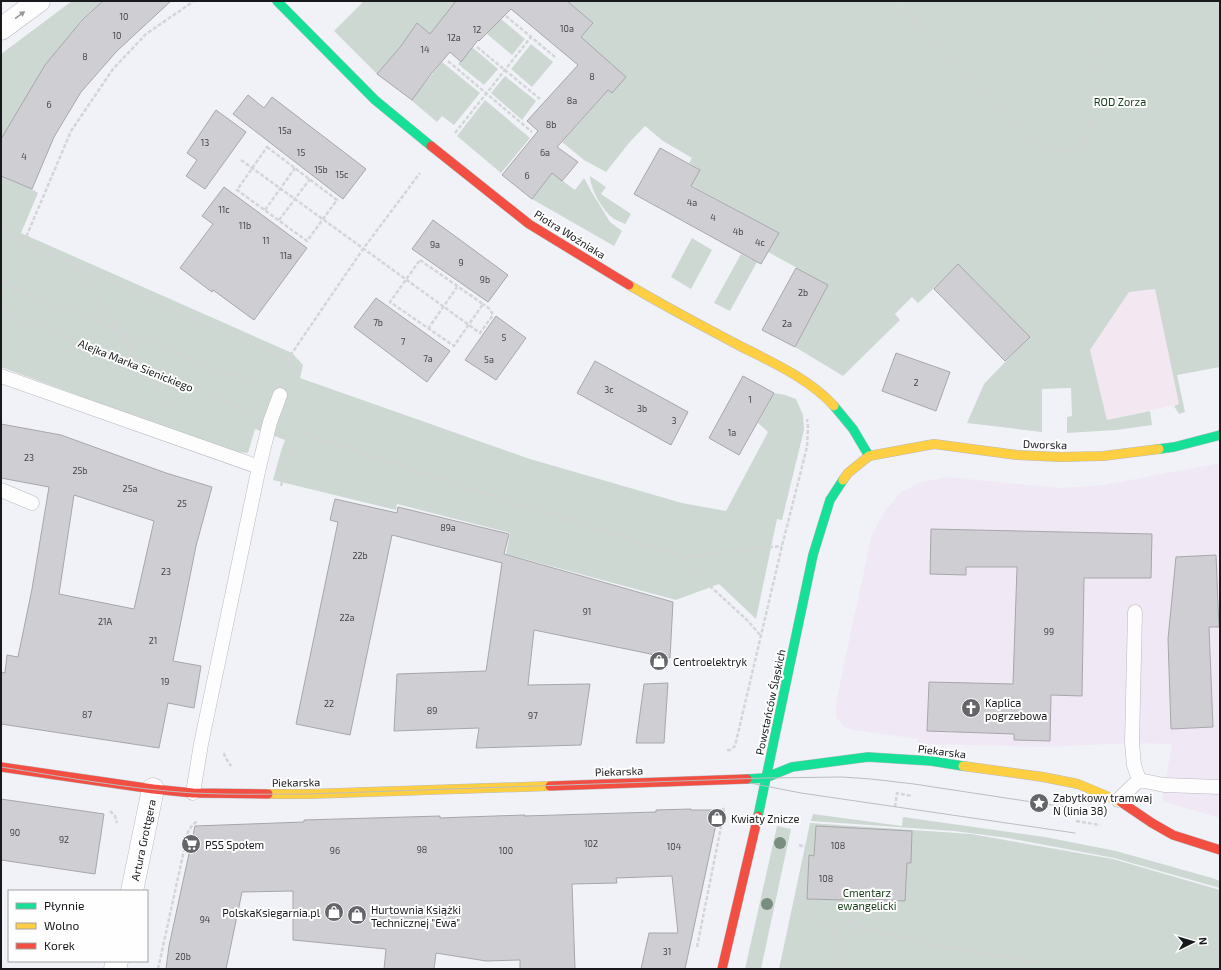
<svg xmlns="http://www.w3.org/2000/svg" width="1221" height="970" viewBox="0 0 1221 970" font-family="'Exo 2',sans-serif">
  <rect width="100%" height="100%" fill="#f0f2f8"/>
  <path fill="#f1e8f5" d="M1220,463v355l-58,-17 10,-57 -40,-1 -87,4 -127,-3v-5l-65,-9 -9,-3 -8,-10v-13l9,-45 27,-125 13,-23 16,-19 18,-9 27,-6 114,11 44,-3z"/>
  <path fill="#f3e8f1" d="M1155,288l24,116 -72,16 -17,-70 39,-58z"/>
  <path fill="#ced8d2" d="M72,1h31l-20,17 -38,48 -44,77v-89z
    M360,1h96l-26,33 -13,-11 -16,23 -24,28 -43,-43 28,-28z
    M566,1h654v366l-43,8 8,37 -6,2 -5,-8 5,-2 -24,-115 -26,3 -39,58 17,70 43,-9 2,14 -36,5 -49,3v-16l5,-1 -1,-28 -29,1v43l-75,-9 17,-39 45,-47 -70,-72 -41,38 -6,-6 -17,17 5,6 -57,56 -48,-29 33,-62 -60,-33 10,-19 -87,-48 9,-15 -11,-7 3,-5 -29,-17 -18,-15 -16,17 -23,29 -22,-12 -22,-18 54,-61 -39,-39 16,-19z
    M500,18l25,21 -13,16 -25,-21z
    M531,44l22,18 -21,25 -21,-18z
    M472,47l26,22 -14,16 -26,-21z
    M442,62l38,31 -26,32 -12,-9 -5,6 -26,-22z
    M505,76l31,25 -14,19 -31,-27z
    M485,100l45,38 -29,35 -44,-37z
    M552,173l23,17 9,-12 7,13 19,31 12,9 -8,15 -82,-47z
    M1,176l31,13 6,4 -17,40 271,120 11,12 -3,13 230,81 152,44 44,8 42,-79 -10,-9 16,-30 11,2 11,4 7,16 1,15 -22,90 -5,-1 -21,100 -37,-35 -43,16 -170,-46 4,-21 -113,-29 -1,6 -123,-30 8,-29 4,-11 -30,-11 -7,24 -11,-1 -48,-16 -188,-69z
    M590,176l16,11 -5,7 30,20 -6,10c-3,-2 -8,-3 -11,-5 -11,-8 -24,-30 -24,-43z
    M692,238l20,12 -21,39 -20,-12z
    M741,254l16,8 -27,49 -16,-8z
    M813,814l89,12 1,-9 142,20 71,14 96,27 8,3v7l-106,-30 -106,-20 -54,-7 -143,-10z
    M810,823l161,11 142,25 107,31v79h-441z
    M777,826l14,3 -30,140h-16z"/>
  <path fill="#ceced3" stroke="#a7a7ab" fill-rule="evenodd" d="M103,1h68l-54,50 -36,41 -27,45 -22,52 -31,-13v-37l44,-74 38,-46z
    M456,1h111l26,22 -12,14 45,40 -14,16 -4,-3 -51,57 21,15 -16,19 -10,-8 -20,26 -30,-24 36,-44 -11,-10 51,-56 -67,-56 -32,32 -1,-1 -17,22 -11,-10 -19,22 -19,26 -35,-26 24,-28 16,-23 13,11z
    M248,95l16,13 8,-11 94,72 -23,30 -110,-85z
    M216,110l30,22 -41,57 -19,-13 11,-16 -10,-7z
    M660,148l40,22 -9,16 88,47 -18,31 -127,-70z
    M224,187l83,61 -53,72 -41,-30 -1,2 -32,-24 33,-44 -11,-8z
    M433,220l75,55 -20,27 -76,-53z
    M958,264l72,73 -25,24 -71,-72z
    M796,268l32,17 -33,62 -33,-17z
    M376,298l74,53 -23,31 -73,-55z
    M496,316l30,22 -30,42 -31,-20z
    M896,353l54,19 -14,39 -54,-20z
    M595,361l93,51 -17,33 -94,-52z
    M743,376l31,17 -35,62 -30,-17z
    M1,424l60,11 105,38 46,14 -16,59 -23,115 28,5 -7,42 -26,-5 -9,45 -158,-24v-52l4,1 2,-18 11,2 14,-68 17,-102 -48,-9zM74,495l80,26 -20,88 -75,-15z
    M335,499l62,14 1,-6 111,27 -5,20 169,48 -3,56 -136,-28 -6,55 62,-1 -9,61 -105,3 3,-20 -85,3 3,-57 89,-3 16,-108 -110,-28 -42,200 -54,-11 42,-202 -8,-2z
    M931,529l221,5 -1,44h-67l-2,118 -31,-1 -1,46 -36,-1v-6l-87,-3 2,-49 84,2 4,-117h-51v8l-36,-1z
    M1216,555l3,72h-10l4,100 -42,2 -3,-90 8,-82z
    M668,683l-4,60h-28l8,-59z
    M1,799l103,15 -9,60 -94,-14z
    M691,809v1h28l-34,159h-44l8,-36h29l-6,-57 -56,2 1,5 -45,1 3,85h-55v-9l-34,1 -50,-8 -2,16h-50l2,-20 -93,-9v-49l-51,1 -16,77h-60l3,-23 26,-120 109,-4v-2l136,-4v2l25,-1 60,-2 -1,1 132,-4v-2z
    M816,826l96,5 -1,32h-4l-2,38 -62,-3v2l-36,-1 2,-44 5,1z"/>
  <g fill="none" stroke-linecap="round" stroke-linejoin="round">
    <g stroke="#b8babf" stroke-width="15">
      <path id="lane" d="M1,376l258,91
        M1,490l31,13
        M1139,780l25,5 56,2
        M193,793l8,-49 58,-277 11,-45 10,-27
        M1118,800l21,-20 -5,-15 -2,-22 3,-131"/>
    </g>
    <g stroke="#b8babf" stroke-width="23">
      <path id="street" d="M1,29l38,-28
        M132,891l21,-102
        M115,969l2,-8"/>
    </g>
    <g stroke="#b8babf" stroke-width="10">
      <path id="fast" d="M277,1l98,99 56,46
        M834,406l19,23 16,27
        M1159,449l15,-2 46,-12
        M747,779l18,-1 27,-11 76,-10 63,4 32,5
        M758,816l55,-261 17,-55 13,-20"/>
    </g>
    <g stroke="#b8babf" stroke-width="10">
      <path id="slow" d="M629,285c37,22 75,42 113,62 30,15 69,33 92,59
        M843,480l5,-7 21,-17 65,-12 83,11 43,2 43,-1 56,-7
        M963,766l80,11 35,7 43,18
        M268,794h40l242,-8"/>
    </g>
    <g stroke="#b8babf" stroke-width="10">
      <path id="jam" d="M431,146l98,78 100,61
        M1,767l152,22 40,4 75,1
        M550,786l197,-7
        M1121,802l31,21 21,12 47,15
        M722,969l36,-153"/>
    </g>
    <path stroke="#d4d5d7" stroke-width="2.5" stroke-dasharray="4 2" stroke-linecap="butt" d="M895,1l140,143 16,8h16l11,-4 11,-16 14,-131
      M506,16l49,41
      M477,47l63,52
      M448,61l84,71
      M455,133l76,-96
      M267,147l70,53 -30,41 -70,-51z
      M241,160l239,173 13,-18 -3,-6 -7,-5
      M265,210l30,-42
      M279,220l31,-41
      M1,231l289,129
      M24,242l47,-111 42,-62 33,-35 48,-33
      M420,260l63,44 -29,42 -64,-44z
      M75,265l97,146
      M1,282l258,105
      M1,312l142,55 107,46
      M428,329l29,-42
      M286,373l6,-20 71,-104 57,-76
      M292,430l393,128 56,-8 41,-4
      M281,486l9,-39
      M686,559l25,28 36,33 14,16
      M727,750h3l5,-4 47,-200 25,-99 1,-20 -1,-8
      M224,753l1,4 6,9
      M895,807l2,-14 15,3
      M110,811l5,5 2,7
      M1076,821l24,4
      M799,845l9,3 -7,44 4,19 8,9 8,5 16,4 13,-7 10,-8
      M854,926l88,20 95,17
      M829,928l7,9 5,15
      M697,947l27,-135 -1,-5
      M158,969l30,-137 5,-8 5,-3
      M833,969l40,-81"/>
    <use href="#lane" stroke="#fdfdfe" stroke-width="14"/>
    <use href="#street" stroke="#fdfdfe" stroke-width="22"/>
    <use href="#fast" stroke="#16e098" stroke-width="9"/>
    <use href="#slow" stroke="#ffcf43" stroke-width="9"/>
    <use href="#jam" stroke="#f24e42" stroke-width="9"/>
    <path stroke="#bdbdbf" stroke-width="1" d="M1,767c64,10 128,22 192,26 39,2 77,1 115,1l457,-16 77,-1 29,2 43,5 164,25
      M750,783l51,10 274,40"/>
  </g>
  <g fill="#798e7e">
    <circle cx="780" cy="843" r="6"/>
    <circle cx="767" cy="904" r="6"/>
  </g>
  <defs><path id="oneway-solid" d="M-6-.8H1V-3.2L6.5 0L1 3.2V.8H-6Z"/></defs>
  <use fill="#969698" href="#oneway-solid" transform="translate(20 15) rotate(-36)"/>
  <defs>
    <g id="shop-disc" transform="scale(1)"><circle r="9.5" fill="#646569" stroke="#fefefe"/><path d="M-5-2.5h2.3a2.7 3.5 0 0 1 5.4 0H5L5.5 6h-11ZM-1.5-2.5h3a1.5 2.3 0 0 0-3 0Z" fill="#fff"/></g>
    <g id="church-disc" transform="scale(1)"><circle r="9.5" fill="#646569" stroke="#fefefe"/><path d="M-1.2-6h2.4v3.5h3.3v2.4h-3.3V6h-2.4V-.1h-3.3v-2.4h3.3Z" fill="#fff"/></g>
    <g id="sight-disc" transform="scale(1)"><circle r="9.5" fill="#646569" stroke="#fefefe"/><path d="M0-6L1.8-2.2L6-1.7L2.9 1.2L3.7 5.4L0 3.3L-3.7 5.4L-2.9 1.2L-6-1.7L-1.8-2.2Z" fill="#fff"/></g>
    <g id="supermarket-disc" transform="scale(1)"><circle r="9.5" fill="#646569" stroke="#fefefe"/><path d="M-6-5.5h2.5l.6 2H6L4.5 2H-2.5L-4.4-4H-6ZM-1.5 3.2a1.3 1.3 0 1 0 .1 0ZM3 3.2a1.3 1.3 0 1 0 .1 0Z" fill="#fff"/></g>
  </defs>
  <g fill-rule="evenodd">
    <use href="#shop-disc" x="659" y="661"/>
    <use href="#church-disc" x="971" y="708"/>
    <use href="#sight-disc" x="1039" y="803"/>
    <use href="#shop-disc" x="717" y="818"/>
    <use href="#supermarket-disc" x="191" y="844"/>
    <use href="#shop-disc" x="334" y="912"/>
    <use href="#shop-disc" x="357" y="915"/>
  </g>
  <g text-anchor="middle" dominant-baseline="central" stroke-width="4" stroke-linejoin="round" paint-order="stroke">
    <g font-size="9" fill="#46464a">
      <text x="124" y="16">10</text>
      <text x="567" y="28">10a</text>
      <text x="477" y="29">12</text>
      <text x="117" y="35">10</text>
      <text x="454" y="37">12a</text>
      <text x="425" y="49">14</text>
      <text x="85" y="56">8</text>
      <text x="592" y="76">8</text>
      <text x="572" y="100">8a</text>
      <text x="49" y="104">6</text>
      <text x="551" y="124">8b</text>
      <text x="285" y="130">15a</text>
      <text x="205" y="142">13</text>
      <text x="301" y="152">15</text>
      <text x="545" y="152">6a</text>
      <text x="24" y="156">4</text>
      <text x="321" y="169">15b</text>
      <text x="342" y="174">15c</text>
      <text x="527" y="175">6</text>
      <text x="692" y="202">4a</text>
      <text x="224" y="209">11c</text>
      <text x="713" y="217">4</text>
      <text x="245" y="225">11b</text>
      <text x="738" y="231">4b</text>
      <text x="266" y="240">11</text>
      <text x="760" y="242">4c</text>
      <text x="435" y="244">9a</text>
      <text x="286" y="255">11a</text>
      <text x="461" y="262">9</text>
      <text x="485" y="279">9b</text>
      <text x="803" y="292">2b</text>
      <text x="378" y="322">7b</text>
      <text x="787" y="323">2a</text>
      <text x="504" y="337">5</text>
      <text x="403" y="341">7</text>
      <text x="428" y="358">7a</text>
      <text x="489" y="359">5a</text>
      <text x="916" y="382">2</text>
      <text x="609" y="389">3c</text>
      <text x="750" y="399">1</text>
      <text x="642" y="408">3b</text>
      <text x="674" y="420">3</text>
      <text x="732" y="432">1a</text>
      <text x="29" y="457">23</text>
      <text x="80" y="470">25b</text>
      <text x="130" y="488">25a</text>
      <text x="182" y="503">25</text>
      <text x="448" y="527">89a</text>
      <text x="360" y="555">22b</text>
      <text x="166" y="571">23</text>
      <text x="587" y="611">91</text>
      <text x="347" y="617">22a</text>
      <text x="105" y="621">21A</text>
      <text x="1049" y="631">99</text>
      <text x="153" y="640">21</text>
      <text x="165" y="681">19</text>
      <text x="329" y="703">22</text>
      <text x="432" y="710">89</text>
      <text x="87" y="714">87</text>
      <text x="533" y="715">97</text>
      <text x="15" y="832">90</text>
      <text x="64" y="839">92</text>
      <text x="591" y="843">102</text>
      <text x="838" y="845">108</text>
      <text x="674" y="846">104</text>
      <text x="422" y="849">98</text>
      <text x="335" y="850">96</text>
      <text x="506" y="850">100</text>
      <text x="826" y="878">108</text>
      <text x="205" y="919">94</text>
      <text x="667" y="951">31</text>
      <text x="183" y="956">20b</text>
    </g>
    <g font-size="11" fill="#183d1b" stroke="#fefefe">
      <text x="1120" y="101">ROD Zorza</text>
      <text x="867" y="892">Cmentarz<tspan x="867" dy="13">ewangelicki</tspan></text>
    </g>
    <g font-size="11" fill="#18191c" stroke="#fefefe">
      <text transform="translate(570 234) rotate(32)">Piotra Woźniaka</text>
      <text transform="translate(136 365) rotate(22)">Alejka Marka Sienickiego</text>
      <text transform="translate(1045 444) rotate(2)">Dworska</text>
      <text transform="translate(770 702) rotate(-78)">Powstańców Śląskich</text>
      <text transform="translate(942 751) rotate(7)">Piekarska</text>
      <text transform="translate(619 771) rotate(-2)">Piekarska</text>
      <text transform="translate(296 782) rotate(-1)">Piekarska</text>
      <text transform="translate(143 840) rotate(-78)">Artura Grottgera</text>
    </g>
    <g font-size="11" fill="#18191c" stroke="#fefefe" text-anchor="start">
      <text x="673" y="661">Centroelektryk</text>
      <text x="985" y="702">Kaplica<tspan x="985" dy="13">pogrzebowa</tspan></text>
      <text x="1053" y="797">Zabytkowy tramwaj<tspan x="1053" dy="13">N (linia 38)</tspan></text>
      <text x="731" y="818">Kwiaty Znicze</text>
      <text x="205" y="844">PSS Społem</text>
      <text x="371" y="909">Hurtownia Książki<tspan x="371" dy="13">Technicznej "Ewa"</tspan></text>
      <text x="320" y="912" text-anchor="end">PolskaKsiegarnia.pl</text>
    </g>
  </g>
  <rect width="1221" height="970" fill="none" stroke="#18191c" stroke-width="4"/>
  <rect x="8" y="890" width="140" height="72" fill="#fefefe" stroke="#a2a2a4"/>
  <rect x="16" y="903" width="20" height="6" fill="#16e098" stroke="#a2a2a4"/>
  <text x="44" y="910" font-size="12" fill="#18191c">Płynnie</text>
  <rect x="16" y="923" width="20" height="6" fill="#ffcf43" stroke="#a2a2a4"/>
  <text x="44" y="930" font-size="12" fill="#18191c">Wolno</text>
  <rect x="16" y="943" width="20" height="6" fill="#f24e42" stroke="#a2a2a4"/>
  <text x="44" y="950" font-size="12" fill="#18191c">Korek</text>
  <g transform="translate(1193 942) rotate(85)" stroke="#fefefe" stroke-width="3" paint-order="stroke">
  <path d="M0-3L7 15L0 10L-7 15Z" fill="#18191c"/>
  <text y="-6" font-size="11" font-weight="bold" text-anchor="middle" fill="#18191c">N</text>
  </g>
</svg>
